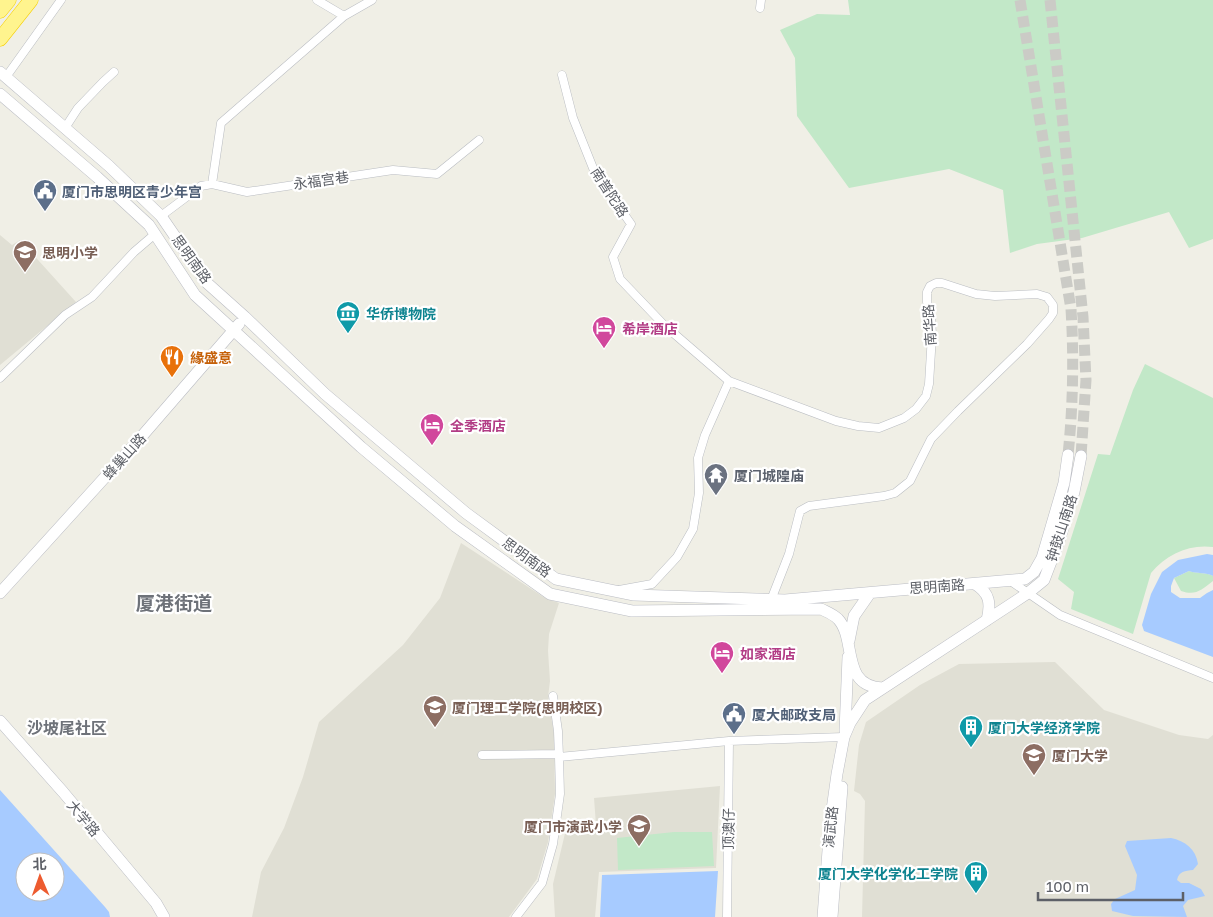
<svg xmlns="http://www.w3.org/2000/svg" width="1213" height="917" viewBox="0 0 1213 917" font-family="'Golos Text','Noto Sans SC',sans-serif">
  <rect width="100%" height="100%" fill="#f0efe6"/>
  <path fill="#e0dfd4" d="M0,235l12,10 8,-5 56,62 -76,63z
    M461,543l84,55 14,5 -10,31 -1,17 2,30 -2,16 6,37 1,60 -7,48 -11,37 -28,38h-257l9,-45 23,-44 19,-51 16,-55 84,-77 37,-47z
    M1055,662l49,48 75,25 29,4 5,-4v182h-351l3,-116 -5,-7 -6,-3 5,-46 7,-23 54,-37 39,-21z
    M720,786l-4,82 -117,4 -4,45h-40l-2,-33 14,-59h29l-2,-27z"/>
  <path fill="#c2e8c8" d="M848,0h365v239l-24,9 -20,-36 -87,26 -45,6 -27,9 -7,-63 -54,-21 -100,19 -52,-72 -2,-58 -15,-28 37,-16 33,1z
    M1145,364l68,34v149c-24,-3 -46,7 -62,26l-18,61 -62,-25 3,-17 -16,-13 40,-125 12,1 23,-65z
    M1189,571c9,3 17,1 24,5v5c-12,9 -17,15 -32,10l-7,-13z
    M674,832h38l2,34 -96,4 -1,-32z"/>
  <path fill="#a7cbff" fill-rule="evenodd" d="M1207,554l6,1v21c-7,-4 -16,-2 -24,-5l-15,7 -3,8v6l9,6h20l7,-5 6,-3v67l-69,-26 -2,-6 9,-31 11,-22 16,-12z
    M0,790l105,117 4,5 1,5h-110zM25,862h30v30h-30z
    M1171,838c14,3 25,11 27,26l-5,6c-8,1 -14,1 -16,10l4,3h8l12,6 4,7 -17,4 -5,6 4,11 -54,-1 -21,-5 -1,-7 4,-5 20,-9 2,-15 -12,-29 2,-5z
    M718,871l-3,46h-115l2,-42z"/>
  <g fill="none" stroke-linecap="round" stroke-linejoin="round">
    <path stroke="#cbcbc6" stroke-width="11" stroke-dasharray="11 5.5" stroke-linecap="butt" d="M1020,0l51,309c3,49 2,98 -3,146
      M1050,0l33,317 3,63 -5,76"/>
    <g stroke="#babdc2" stroke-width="9">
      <path id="street" d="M317,0l27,16
        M760,8l1,-8
        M562,75l11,43 22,55 36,51 -18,33 7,22 44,46 65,56
        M6,77l55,-77
        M65,128l13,-20 25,-26 11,-10
        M212,184l9,-61 123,-107 28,-16
        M161,216l40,-30 11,-2 35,8 146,-22 44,4 42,-34
        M0,378l65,-63 27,-18 42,-45 21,-18
        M1012,582l48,33 153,63
        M619,590l33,-6 25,-27 16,-28 6,-36 -1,-35 7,-23 24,-54 107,40 22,5 21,2 25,-10 12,-9 10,-13 3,-12 3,-49 -1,-17 -4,-16v-10l3,-6 6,-3h6l34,11 19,2 42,-2 10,3 6,8v8l-4,6 -22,25 -69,67 -27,28 -21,42 -15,12 -11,3 -75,10 -9,5 -11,43 -18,46
        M553,696l5,35 1,26
        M482,755l77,-1
        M516,917l26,-34 11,-39 7,-50 -1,-37 170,-16 115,-4
        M727,917l2,-176"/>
    </g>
    <g stroke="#bbbdc4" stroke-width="12">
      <path id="secondary" d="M0,72l109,94 52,50 46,67 38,34 80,77 141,119 90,66 78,16 151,5 240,-21 9,-7 8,-14 22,-75 4,-28
        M0,94l97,83 52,48 46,70 166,152 94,79 95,68 82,17 189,-2c6,3 12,5 17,10 19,20 2,68 45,69
        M975,584c15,9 16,20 12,36
        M0,593l136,-150 103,-119
        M849,641l5,-25 16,-23
        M0,721l63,71 93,111 8,14
        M845,731l3,-74
        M823,917l7,-93 7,-50 7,-37 6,-14 15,-23 163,-107 16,-13 15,-39 15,-49 7,-36
        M832,917l10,-130"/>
    </g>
    <g stroke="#f6cf00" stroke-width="15">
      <path id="highway" d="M0,11l9,-11
        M0,39l31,-39"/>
    </g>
    <use href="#street" stroke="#fff" stroke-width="8"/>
    <use href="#secondary" stroke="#fff" stroke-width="11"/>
    <use href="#highway" stroke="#fff48e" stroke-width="14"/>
  </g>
  <defs>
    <g id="civic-pin" transform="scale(1.25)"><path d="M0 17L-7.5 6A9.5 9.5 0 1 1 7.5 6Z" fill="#5c6f8a" stroke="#fff"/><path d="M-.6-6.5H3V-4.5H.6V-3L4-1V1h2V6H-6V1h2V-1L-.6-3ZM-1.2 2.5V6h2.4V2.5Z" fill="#fff"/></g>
    <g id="school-pin" transform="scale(1.25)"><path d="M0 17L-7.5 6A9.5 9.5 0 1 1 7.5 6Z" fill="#8d6e63" stroke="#fff"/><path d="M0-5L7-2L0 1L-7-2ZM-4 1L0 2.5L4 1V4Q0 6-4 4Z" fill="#fff"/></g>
    <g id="museum-pin" transform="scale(1.25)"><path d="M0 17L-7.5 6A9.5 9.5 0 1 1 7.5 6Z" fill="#0f9aa8" stroke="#fff"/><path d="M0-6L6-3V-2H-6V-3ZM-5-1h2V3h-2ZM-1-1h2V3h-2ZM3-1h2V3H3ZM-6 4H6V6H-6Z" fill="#fff"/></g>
    <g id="hotel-pin" transform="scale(1.25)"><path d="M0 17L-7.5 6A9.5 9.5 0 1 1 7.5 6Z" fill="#d1479c" stroke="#fff"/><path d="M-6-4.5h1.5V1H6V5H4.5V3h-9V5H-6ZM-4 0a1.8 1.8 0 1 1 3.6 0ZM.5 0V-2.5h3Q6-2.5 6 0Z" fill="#fff"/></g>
    <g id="restaurant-pin" transform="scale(1.25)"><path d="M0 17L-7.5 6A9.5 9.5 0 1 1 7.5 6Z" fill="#e8710a" stroke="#fff"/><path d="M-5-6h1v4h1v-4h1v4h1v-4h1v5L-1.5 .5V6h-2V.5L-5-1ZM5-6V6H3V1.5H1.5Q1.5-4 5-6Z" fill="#fff"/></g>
    <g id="temple-pin" transform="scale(1.25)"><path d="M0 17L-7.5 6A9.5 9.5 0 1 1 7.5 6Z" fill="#6b7280" stroke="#fff"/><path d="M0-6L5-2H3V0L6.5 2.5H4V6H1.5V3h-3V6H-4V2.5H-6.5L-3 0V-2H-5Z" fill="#fff"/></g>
    <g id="university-pin" transform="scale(1.25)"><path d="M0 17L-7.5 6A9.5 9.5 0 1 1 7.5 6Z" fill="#8d6e63" stroke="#fff"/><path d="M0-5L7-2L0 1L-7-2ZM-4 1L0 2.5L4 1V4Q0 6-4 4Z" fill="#fff"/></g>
    <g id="building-pin" transform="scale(1.25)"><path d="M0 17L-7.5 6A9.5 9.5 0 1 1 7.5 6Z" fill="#0f9aa8" stroke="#fff"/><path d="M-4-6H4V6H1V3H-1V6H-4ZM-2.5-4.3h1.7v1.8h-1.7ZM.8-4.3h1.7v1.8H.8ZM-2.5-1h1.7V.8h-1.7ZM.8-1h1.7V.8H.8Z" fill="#fff"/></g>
  </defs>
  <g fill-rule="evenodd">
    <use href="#civic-pin" x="45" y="191"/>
    <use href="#school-pin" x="25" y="252"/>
    <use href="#museum-pin" x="348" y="313"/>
    <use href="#hotel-pin" x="604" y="328"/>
    <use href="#restaurant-pin" x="172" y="357"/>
    <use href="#hotel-pin" x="432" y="425"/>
    <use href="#temple-pin" x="716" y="475"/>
    <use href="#hotel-pin" x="722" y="653"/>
    <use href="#university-pin" x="435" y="707"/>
    <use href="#civic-pin" x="734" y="714"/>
    <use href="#building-pin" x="971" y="727"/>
    <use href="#university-pin" x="1034" y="755"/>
    <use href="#school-pin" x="639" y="826"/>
    <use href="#building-pin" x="976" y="873"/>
  </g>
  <g text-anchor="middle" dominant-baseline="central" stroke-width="4.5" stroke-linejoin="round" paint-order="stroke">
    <g font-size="14" fill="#5d6067" stroke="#fff">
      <text transform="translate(321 180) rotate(-8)">永福宫巷</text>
      <text transform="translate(610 192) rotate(57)">南普陀路</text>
      <text transform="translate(192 259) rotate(54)">思明南路</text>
      <text transform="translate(929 325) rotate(-94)">南华路</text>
      <text transform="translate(124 456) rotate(-48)">蜂巢山路</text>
      <text transform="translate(1061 528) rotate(-72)">钟鼓山南路</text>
      <text transform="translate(527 557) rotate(36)">思明南路</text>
      <text transform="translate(937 586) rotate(-4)">思明南路</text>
      <text transform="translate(84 818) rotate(50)">大学路</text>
      <text transform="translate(830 827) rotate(-84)">演武路</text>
      <text transform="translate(728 829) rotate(-89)">顶澳仔</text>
    </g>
    <g font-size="14" font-weight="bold" fill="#4e5e75" stroke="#fff" text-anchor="start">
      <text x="62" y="191">厦门市思明区青少年宫</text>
      <text x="752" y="714">厦大邮政支局</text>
    </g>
    <g font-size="14" font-weight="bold" fill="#785e54" stroke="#fff" text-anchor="start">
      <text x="42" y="252">思明小学</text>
      <text x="452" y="707">厦门理工学院(思明校区)</text>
      <text x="1052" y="755">厦门大学</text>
      <text x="622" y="826" text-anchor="end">厦门市演武小学</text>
    </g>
    <g font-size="14" font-weight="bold" fill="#0d838f" stroke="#fff" text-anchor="start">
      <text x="366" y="313">华侨博物院</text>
      <text x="988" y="727">厦门大学经济学院</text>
      <text x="958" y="873" text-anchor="end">厦门大学化学化工学院</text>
    </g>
    <g font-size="14" font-weight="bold" fill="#b23c85" stroke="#fff" text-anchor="start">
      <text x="622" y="328">希岸酒店</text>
      <text x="450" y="425">全季酒店</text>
      <text x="740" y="653">如家酒店</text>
    </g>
    <g font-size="14" font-weight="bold" fill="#c56008" stroke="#fff" text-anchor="start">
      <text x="190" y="357">緣盛意</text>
    </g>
    <g font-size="14" font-weight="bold" fill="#5b616d" stroke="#fff" text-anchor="start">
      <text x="734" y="475">厦门城隍庙</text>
    </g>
    <g font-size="16" font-weight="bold" fill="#6e7279" stroke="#fff">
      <text x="67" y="728">沙坡尾社区</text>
    </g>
    <g font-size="19" font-weight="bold" fill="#6e7279" stroke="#fff">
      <text x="174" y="602">厦港街道</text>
    </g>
  </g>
  <g transform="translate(40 877) rotate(358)"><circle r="24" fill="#ffffff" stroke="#bebfc2"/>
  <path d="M0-4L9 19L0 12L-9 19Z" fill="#ed5b2f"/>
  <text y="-8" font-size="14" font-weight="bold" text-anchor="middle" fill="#5d6067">北</text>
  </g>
  <path d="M1038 892v8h145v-8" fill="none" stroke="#5d6067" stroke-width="2.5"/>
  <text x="1046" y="892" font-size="15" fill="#5d6067" stroke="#ffffff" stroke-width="4" paint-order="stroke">100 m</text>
</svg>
